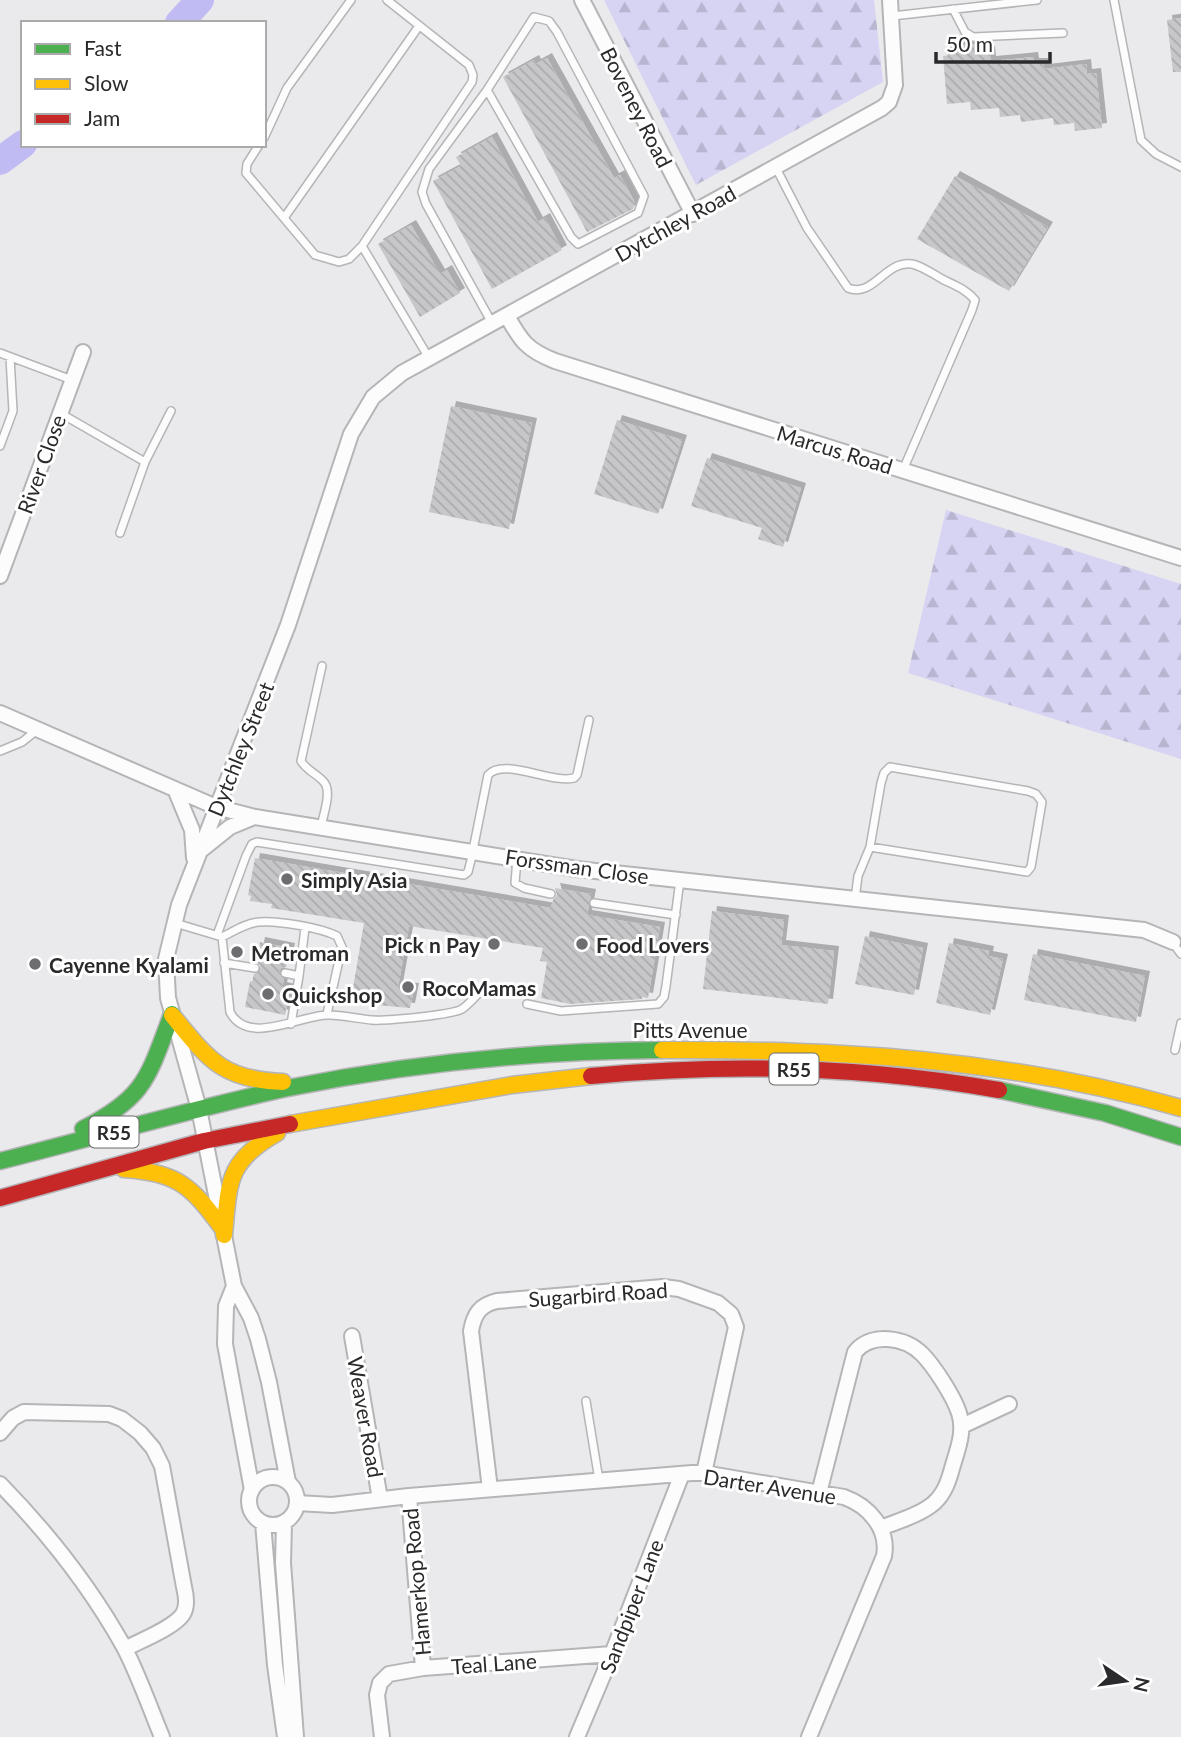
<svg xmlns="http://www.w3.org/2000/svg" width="1181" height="1737" viewBox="0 0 1181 1737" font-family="Lato,sans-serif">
  <defs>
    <pattern id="forest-firs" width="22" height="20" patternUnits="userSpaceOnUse" patternTransform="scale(1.75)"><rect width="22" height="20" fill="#d6d3f3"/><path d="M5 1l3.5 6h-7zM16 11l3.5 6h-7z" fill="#b8b5d0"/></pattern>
    <pattern id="building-back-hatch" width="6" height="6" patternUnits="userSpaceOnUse" patternTransform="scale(1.75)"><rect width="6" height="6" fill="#c7c7c9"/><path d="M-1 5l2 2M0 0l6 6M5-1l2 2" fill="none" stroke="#ababad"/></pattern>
    <filter id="shadow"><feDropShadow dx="5" dy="-5" stdDeviation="0" flood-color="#0004"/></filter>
  </defs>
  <rect width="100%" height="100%" fill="#eaeaed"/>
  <path fill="url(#forest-firs)" d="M604,0h270l9,82 -187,103z
    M946,510l235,74v175l-273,-86z"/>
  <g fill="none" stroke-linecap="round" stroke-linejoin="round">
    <path stroke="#c1bbf3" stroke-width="28" d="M179,23l21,-23
      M0,161l23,-17"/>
  </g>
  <path fill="url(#building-back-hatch)" filter="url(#shadow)" d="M1181,18v54h-8l-6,-52z
    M981,44v10l9,-3 1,10 42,-4 1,6h9l1,6 42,-5 1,10 9,-1 6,55 -27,3 -1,-8 -20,2 -1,-7 -32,4 -1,-7 -20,2 -1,-9 -28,2 -1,-8 -23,2 -4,-48 7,-1v-8z
    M547,58l67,120 6,-3 15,28 -2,6 -46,23 -84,-155 31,-17 2,4z
    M492,137l46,85 7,-4 17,32 -70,39 -59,-108 28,-15 -5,-9z
    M955,176l93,51 -39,64 -92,-52z
    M411,225l29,49 7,-4 13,23 -40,24 -42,-73z
    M451,406l81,17 -23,106 -80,-17z
    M617,420l65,20 -24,74 -64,-20z
    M707,458l94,30 -18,59 -25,-8 4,-11 -71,-22z
    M255,858l296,50 2,-8 4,-5 -2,-7 36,6 -4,21 73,12 -12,71 -6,-1v2l-72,5 -29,-6 6,-36 -7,-1 3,-13 -134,-22 -11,61 16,1 -4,20 -57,-5 3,-14 -3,-1 11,-65 -93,-15 1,-4 -22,-3 1,-5 -3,-1z
    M712,911l72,9 -3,25 53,6 -6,53 -125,-15z
    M865,936l58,12 -9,47 -59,-11z
    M260,942l30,6 -4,19 -5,1 -2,4 5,7 -2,8 8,2 -5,26 -40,-8 5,-26 2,1 2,-8 7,-4 -1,-5 -4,-3z
    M949,943l40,8 -1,5 15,3 -13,56 -54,-12z
    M1033,954l112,22 -9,46 -112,-22z"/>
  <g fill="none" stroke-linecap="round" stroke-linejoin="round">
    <g stroke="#b5b5b8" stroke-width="10">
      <path id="lane" d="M1114,0l27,140 15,14 25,13
        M953,9l12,23 8,5 90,-4
        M892,16l145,-16
        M487,90l84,147 7,7 60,-31 6,-17 -87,-164 -8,-11 -15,-4 -47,73 -58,79 -7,23 4,12 66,119
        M264,138l23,-50 64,-88
        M259,145l-12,19 -1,9 69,82 24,7 10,-3 13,-13 67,112
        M776,168l31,60 41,60c26,10 37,-28 64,-24 10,2 21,10 30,15 12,6 24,10 33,21l-3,10 -69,160
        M284,218l135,-192
        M362,246l110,-164 1,-7 -4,-10 -82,-65
        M0,353l72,27
        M60,413l85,49
        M0,446l13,-35 -3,-54
        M120,533l25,-71 26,-51
        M0,751l22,-9 15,-12
        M321,827c2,-12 12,-37 2,-46 -7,-8 -16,-10 -22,-20l21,-95
        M517,859l-2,24 9,5 27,6
        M855,899l3,-23 12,-29 157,25 4,-5 11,-65 -6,-8 -8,-3 -138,-24 -6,6 -3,10 -11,64
        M594,903l82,12
        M175,923l47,14c12,-6 24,-14 37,-15 18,-2 62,6 78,14l5,11 -15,67
        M217,935l29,-79 6,-12 5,-2 207,33 4,-3 3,-12 17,-85c16,-18 63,9 86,3l3,-3 12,-55
        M222,937l8,75c18,35 72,2 99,3 15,0 29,4 43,5 14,1 80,-5 90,-11 6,-4 11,-10 16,-15
        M1173,943l8,11
        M224,963l31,5
        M285,973l14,3 6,-48
        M527,1004l34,7 97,-7 6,-7 2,-11 14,-106
        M291,1024l8,-48
        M1175,1050l6,-27
        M586,1401l13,79"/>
    </g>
    <g stroke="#b5b5b8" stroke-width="18">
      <path id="street" d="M582,0l111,214
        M507,316c14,25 20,34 48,45l626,197
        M0,576l83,-224
        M0,713l216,94 39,10 322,52 567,61 29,12
        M175,789l17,41 2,28
        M200,851l30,-24 24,-10
        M234,1286l-8,20 -1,38 27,146
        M352,1336l28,163
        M962,1426l47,-22
        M0,1433l13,-15 11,-6 85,2 13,5 18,14 13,15 9,18 22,121c2,8 4,19 -1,27 -9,14 -44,27 -58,35
        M249 1501a24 24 0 1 1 48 0a24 24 0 1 1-48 0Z
        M288,1482l-19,-100 -11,-43 -7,-21 -17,-32 -35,-177 -31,-111 -2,-39 13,-54 109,-280 63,-191 22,-37 29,-24 480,-265 7,-6 6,-17 -5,-85
        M0,1484c48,49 91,104 124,163 15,29 26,61 38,90
        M490,1489l-19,-158c3,-17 9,-26 26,-30l166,-14 16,2 39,14 13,11 5,13 -32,146
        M819,1493l36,-141c16,-20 50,-15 67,2 12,12 32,43 37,59 6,18 -1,35 -6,52 -4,15 -8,28 -19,38 -14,12 -36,18 -53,25
        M409,1496l14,172
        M297,1503l35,2 77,-9 283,-23h12l140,24c25,9 45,32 40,59l-75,181
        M263,1523l12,142 10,72
        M284,1523l-1,40 13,174
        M382,1737l-5,-42 3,-12 9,-9 34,-6 189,-14
        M577,1737l35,-83 70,-180"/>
    </g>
    <g stroke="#b5b5b8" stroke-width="19">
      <path id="fast" d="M999,1090l106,23 76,24
        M83,1129c63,-32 65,-52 89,-115
        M0,1161c96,-24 191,-52 288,-73 124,-25 248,-37 374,-38"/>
    </g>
    <g stroke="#b5b5b8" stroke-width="19">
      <path id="slow" d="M172,1015c36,44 50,65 111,67
        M662,1050c177,-1 348,9 519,58
        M290,1124l222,-39 79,-9
        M124,1169c55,4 67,17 99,60
        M224,1235c5,-53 3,-74 53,-102"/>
    </g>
    <g stroke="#b5b5b8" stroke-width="19">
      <path id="jam" d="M591,1076c137,-13 273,-10 408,14
        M0,1198l204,-57 86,-17"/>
    </g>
    <use href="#lane" stroke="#fcfcfc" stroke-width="7"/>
    <use href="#street" stroke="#fcfcfc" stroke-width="14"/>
    <use href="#fast" stroke="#4caf50" stroke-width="16"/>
    <use href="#slow" stroke="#ffc107" stroke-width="16"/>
    <use href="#jam" stroke="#c62828" stroke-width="16"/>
  </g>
  <g fill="#6d6d70" stroke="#fff" stroke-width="2.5">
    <circle cx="287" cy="879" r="7"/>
    <circle cx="494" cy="944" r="7"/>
    <circle cx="582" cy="944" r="7"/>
    <circle cx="237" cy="952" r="7"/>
    <circle cx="35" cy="964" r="7"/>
    <circle cx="408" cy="987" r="7"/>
    <circle cx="268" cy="994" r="7"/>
  </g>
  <g text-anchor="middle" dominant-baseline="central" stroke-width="6" stroke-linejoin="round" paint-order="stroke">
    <g fill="#fff" stroke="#6a6a6b" stroke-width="2">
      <rect x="769.5" y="1053.5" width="49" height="31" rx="5"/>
      <rect x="89.5" y="1116.5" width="49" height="31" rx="5"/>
    </g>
    <g font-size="19" font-weight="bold" fill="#2a2a2c">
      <text x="794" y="1069">R55</text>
      <text x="114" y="1132">R55</text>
    </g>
    <g font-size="21" fill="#2a2a2c" stroke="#fff">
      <text transform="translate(637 107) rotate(63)">Boveney Road</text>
      <text transform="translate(675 223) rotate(-29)">Dytchley Road</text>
      <text transform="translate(835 449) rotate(17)">Marcus Road</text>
      <text transform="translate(41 464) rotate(-70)">River Close</text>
      <text transform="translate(240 749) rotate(-68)">Dytchley Street</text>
      <text transform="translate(577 866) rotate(8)">Forssman Close</text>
      <text x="690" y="1029">Pitts Avenue</text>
      <text transform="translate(598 1294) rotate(-4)">Sugarbird Road</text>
      <text transform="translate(366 1417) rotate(80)">Weaver Road</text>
      <text transform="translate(770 1486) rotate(9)">Darter Avenue</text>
      <text transform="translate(416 1582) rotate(-95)">Hamerkop Road</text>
      <text transform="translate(631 1606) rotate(-69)">Sandpiper Lane</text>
      <text transform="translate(494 1663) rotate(-4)">Teal Lane</text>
    </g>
    <g font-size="21" font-weight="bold" fill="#2a2a2c" stroke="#fff" text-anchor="start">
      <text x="301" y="879">Simply Asia</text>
      <text x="480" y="944" text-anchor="end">Pick n Pay</text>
      <text x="596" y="944">Food Lovers</text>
      <text x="251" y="952">Metroman</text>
      <text x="49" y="964">Cayenne Kyalami</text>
      <text x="422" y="987">RocoMamas</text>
      <text x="282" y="994">Quickshop</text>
    </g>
  </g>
  <rect x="21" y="21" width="245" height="126" fill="#ffffff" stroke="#aaaaab" stroke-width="2"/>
  <rect x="35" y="44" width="35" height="10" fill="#4caf50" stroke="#aaaaab" stroke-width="2"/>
  <text x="84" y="56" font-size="21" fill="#2a2a2c">Fast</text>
  <rect x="35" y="79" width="35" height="10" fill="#ffc107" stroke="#aaaaab" stroke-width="2"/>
  <text x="84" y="91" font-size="21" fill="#2a2a2c">Slow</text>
  <rect x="35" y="114" width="35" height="10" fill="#c62828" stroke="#aaaaab" stroke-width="2"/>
  <text x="84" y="126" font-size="21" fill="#2a2a2c">Jam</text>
  <g transform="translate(1125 1681) rotate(103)" stroke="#ffffff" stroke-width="5" paint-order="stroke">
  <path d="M0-5L12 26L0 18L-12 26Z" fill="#2a2a2c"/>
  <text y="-10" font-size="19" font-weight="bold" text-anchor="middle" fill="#2a2a2c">N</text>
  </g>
  <path d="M936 52v10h114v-10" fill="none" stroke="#2a2a2c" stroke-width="3.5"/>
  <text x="946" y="52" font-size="21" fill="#2a2a2c" stroke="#ffffff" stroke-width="5" paint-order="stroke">50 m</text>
</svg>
